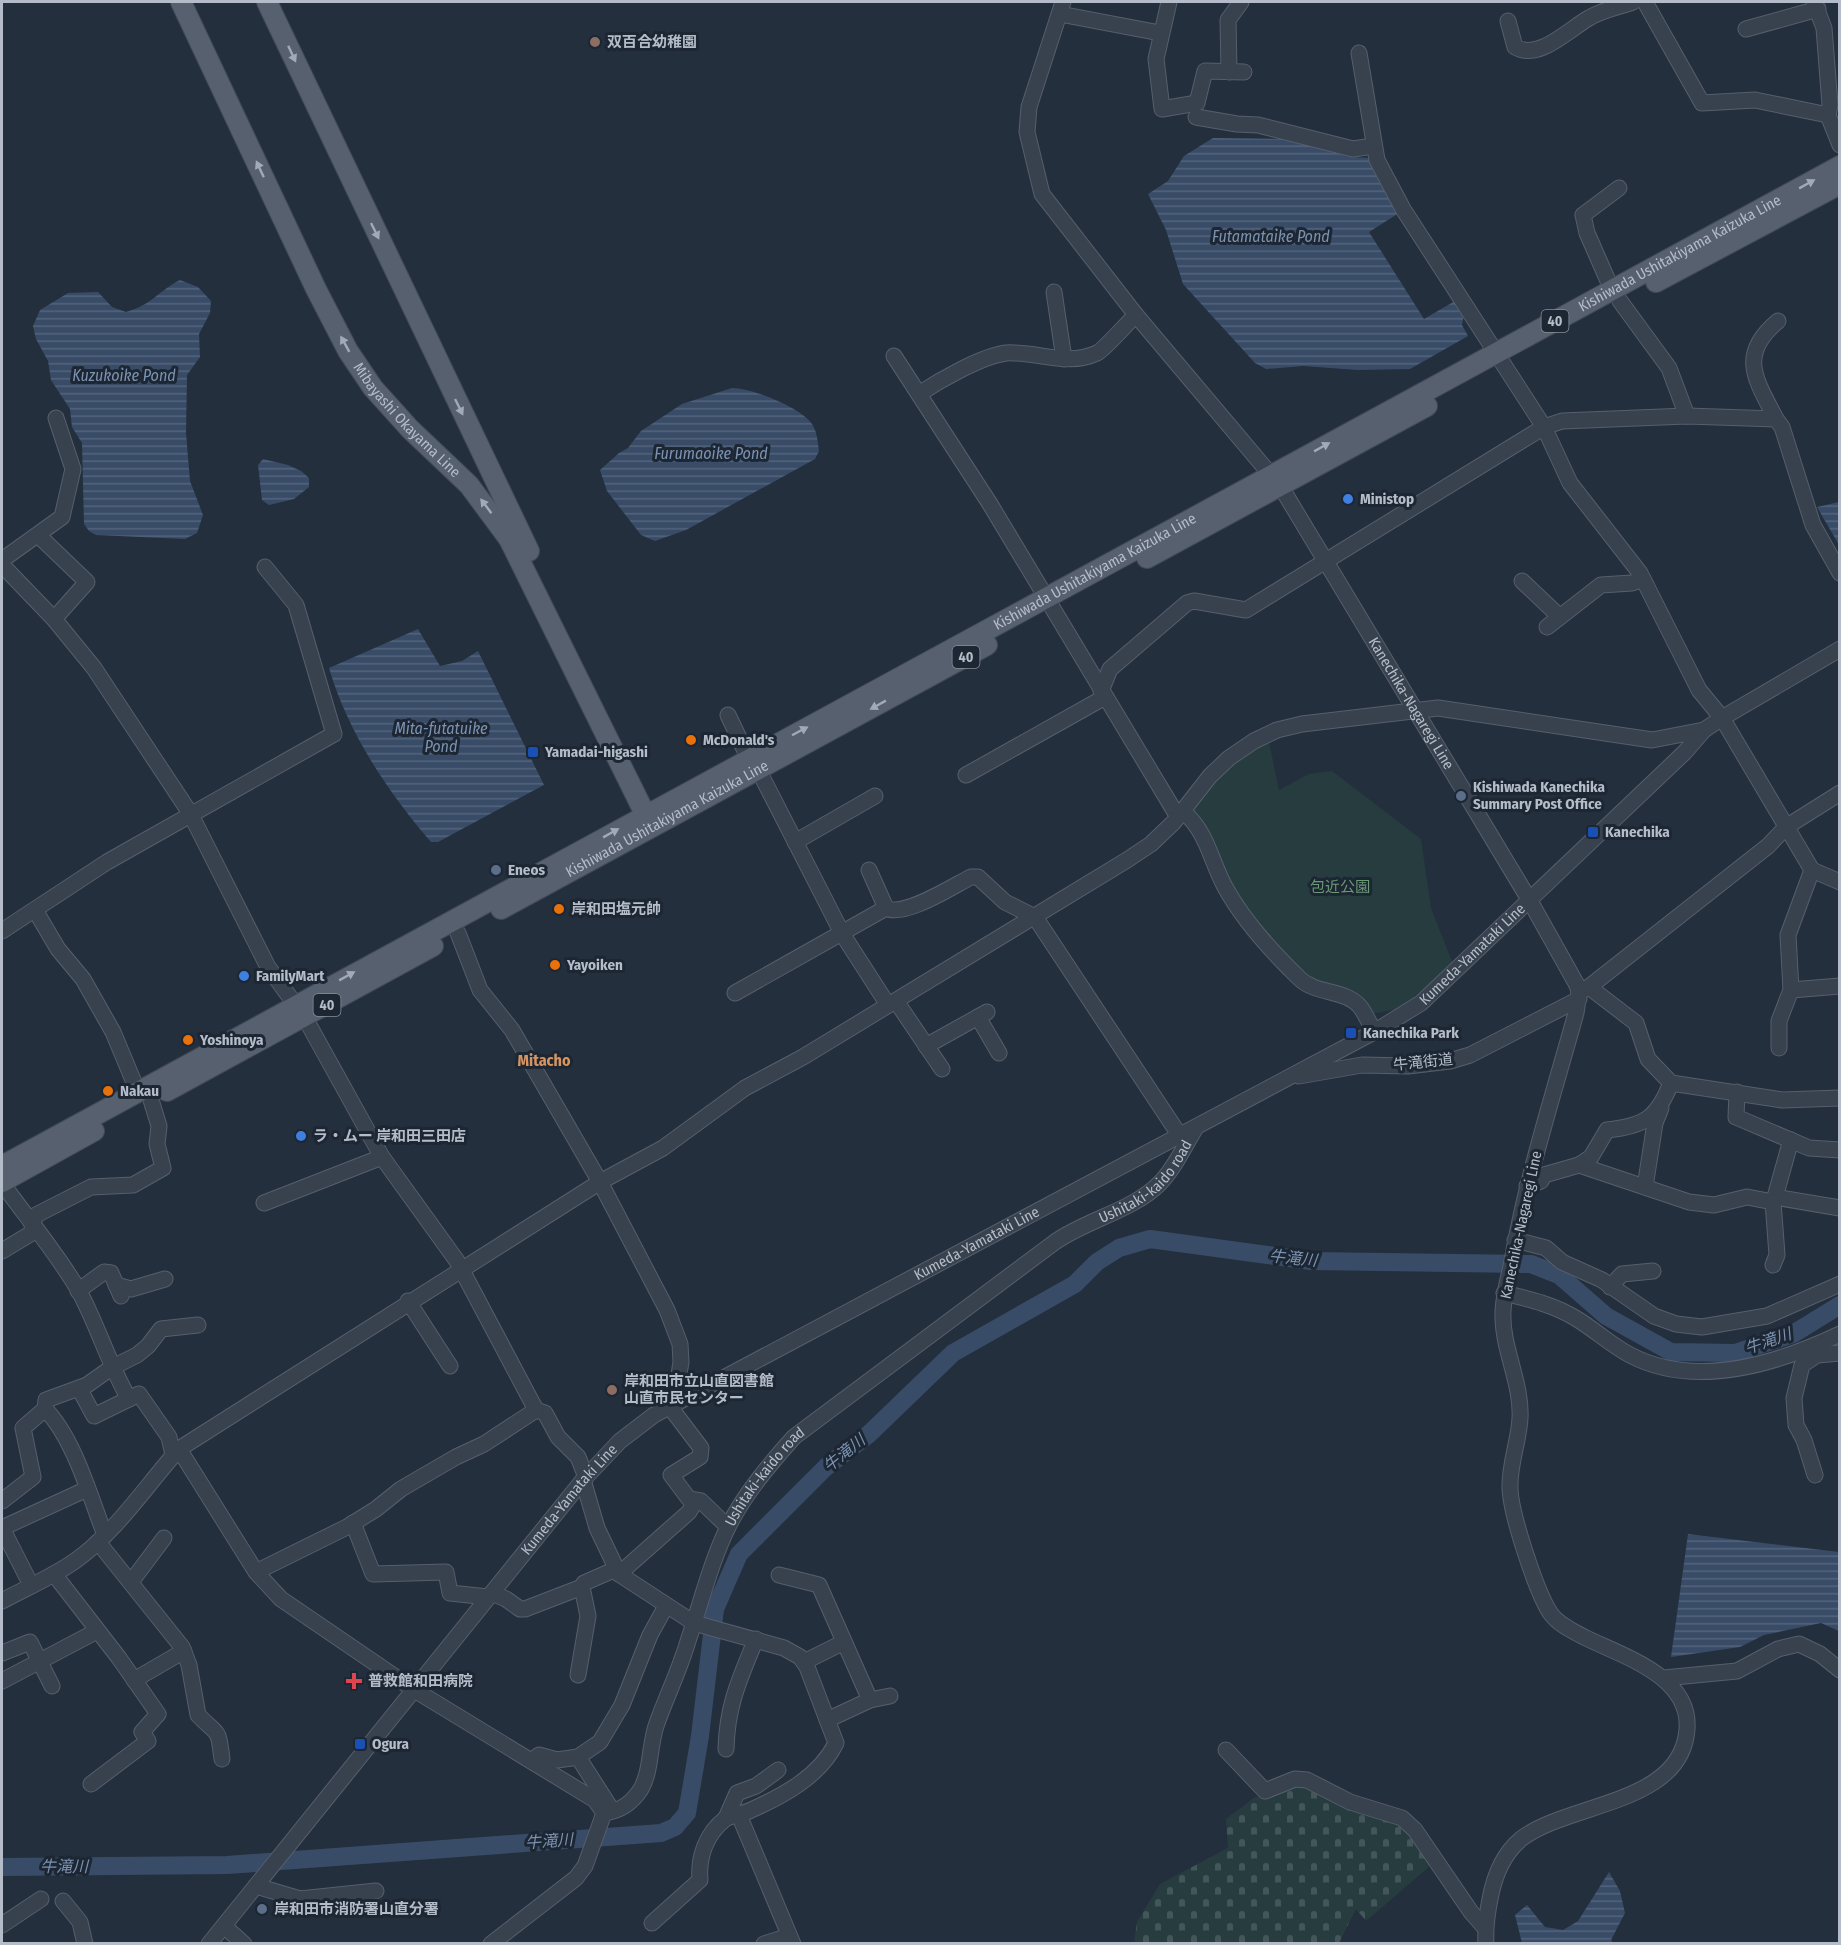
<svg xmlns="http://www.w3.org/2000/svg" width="1841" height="1945" viewBox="0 0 1841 1945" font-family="'Fira Sans Condensed','Noto Sans JP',sans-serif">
  <defs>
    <pattern id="cemetery-stones" width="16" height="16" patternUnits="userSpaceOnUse" patternTransform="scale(1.5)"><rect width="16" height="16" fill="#263c3f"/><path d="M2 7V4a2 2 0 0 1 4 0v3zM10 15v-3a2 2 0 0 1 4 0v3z" fill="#435659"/></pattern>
    <pattern id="water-rules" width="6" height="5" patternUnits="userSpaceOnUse" patternTransform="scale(1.5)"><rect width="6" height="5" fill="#394c67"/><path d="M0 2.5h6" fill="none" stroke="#53647b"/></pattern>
  </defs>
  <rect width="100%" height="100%" fill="#242f3e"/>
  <path fill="url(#cemetery-stones)" d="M1295,1784c24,4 99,32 115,50 8,9 15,21 21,31l-65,56 -10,-12 -17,34 -205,1 3,-22 23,-38 68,-36 -2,-29 28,-21z"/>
  <path fill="#263c3f" d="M1268,737l11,53 30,-16 23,-3 89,68 10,69 22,56 -32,30 -23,15 -27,5 -68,-39 -59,-69 -52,-94 22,-35z"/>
  <path fill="url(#water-rules)" d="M1213,138l74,1 63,18 21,1 28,55 -30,19 55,87 31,-18 9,13 -2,11 6,11 -58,33 -52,1 -55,-4 -37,3 -11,-6 -72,-79 -17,-54 -18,-36 20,-13 16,-25z
    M180,280l18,7 13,14 -1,12 -11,21 1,23 -13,18 -1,58 4,48 13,34 -6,18 -12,6 -89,-4 -7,-4 -5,-7 -2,-81 -10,-16 -2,-18 -19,-29 -3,-19 -12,-22 -3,-13 7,-16 28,-17 30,-1 14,15 14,5c26,-7 32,-21 54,-32z
    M732,388c19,0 69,19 80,36 5,7 6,20 7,27l-4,8 -129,71 -31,11 -14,-6 -34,-44 -7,-21 19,-17 9,-5 13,-17 41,-27z
    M263,459l25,6 13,6 8,7v9l-15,12 -25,6 -7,-5 -4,-35z
    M1839,502h1l-1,43 -22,-38z
    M418,629l22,37 22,-5 16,-10 66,134 -106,57h-7c-43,-50 -83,-109 -102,-174z
    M1688,1534l151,18v79l-18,-8 -57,12 -24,12 -69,10z
    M1609,1872l11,19 5,22 -14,27 2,3h-91l-7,-28 12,-10 18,22 18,3 15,-9z"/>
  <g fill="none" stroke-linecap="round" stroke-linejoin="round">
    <path stroke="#394c67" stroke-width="18" d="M2,1867l225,-2 434,-32 14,-6 12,-14 13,-77 15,-127 24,-55 87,-87 43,-33 84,-81 122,-69 22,-22 22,-14 31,-9 161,22 220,3 28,11 47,41 65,36 64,1 58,-19 47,-29"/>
    <g stroke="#565f6c" stroke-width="17">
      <g id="minor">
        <path id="s1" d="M1063,2l-34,105 -2,25 15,62 94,121 145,172 249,414 47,84 2,7 -3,21c-22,79 -47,157 -62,237 -3,21 -10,40 -11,61 -2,36 19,71 17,107 -1,22 -10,44 -10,67 -1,25 27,109 41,129 8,11 22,17 33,23 38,19 107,39 103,92 -5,76 -118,73 -166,110 -18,15 -27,38 -31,60 -3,15 -5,29 -4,45"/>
        <path d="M1169,2l-13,57 6,50 35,-6 8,-32 39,1"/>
        <path d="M1645,2l57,101 53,-3 73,15"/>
        <path d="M1814,2l10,26 6,77 -2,10 12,30"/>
        <path d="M1060,14l100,19"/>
        <path d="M1508,21l7,26c24,14 54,-18 74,-29 13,-8 30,-11 44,-16"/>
        <path d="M1746,29l72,-20"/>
        <path d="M1359,53l18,107 26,49 141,218 26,56 70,90 59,117 23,28 90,152 28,12"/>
        <path d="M1229,72l-1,-52 13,-18"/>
        <path d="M1196,117l41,7 21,1 95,24 20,-3"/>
        <path d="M1612,290l-25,-57 -4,-18 36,-27"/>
        <path d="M1054,292l10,67"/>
        <path d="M1620,301l49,67 18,48"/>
        <path d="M894,356l96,148 188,313"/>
        <path d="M919,394c21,-14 63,-38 87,-41 31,-2 61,14 91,0 8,-4 30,-30 39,-38"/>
        <path d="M1776,419c-20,-39 -39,-64 2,-98"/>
        <path d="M39,536l48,46 -33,37"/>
        <path d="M2,560l60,-43 11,-48 -17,-51"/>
        <path d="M2,565l52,54 40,49 96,145 78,154 37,51 77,139 75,104 79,149 9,3 13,24 20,20 8,20"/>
        <path d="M1522,581l38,36"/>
        <path d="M1547,627l54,-42 31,-2 11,-4"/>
        <path d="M1101,691l9,-22 77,-66 7,-2 52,9 298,-183 18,-6 125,-5 89,3 6,8 31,98 27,48"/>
        <path d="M728,715l21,44"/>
        <path d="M759,771l84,164 45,70"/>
        <path d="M966,775l139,-78"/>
        <path d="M1184,812c24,22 26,47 41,75 18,33 48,66 75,92 17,16 47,10 61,29 5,7 9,16 13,24"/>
        <path d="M795,842l80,-46"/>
        <path d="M869,870l17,38c18,10 67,-22 85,-31h7l27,25 30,15 145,219"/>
        <path d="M35,910l23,39 25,30 30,53 25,60"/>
        <path d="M2,931l105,-69 227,-128 -38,-129 -31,-38"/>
        <path d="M458,933l22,57 32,40 88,152 67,128 13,34 1,18 -7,43"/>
        <path d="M1589,987l47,36 12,36 23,24 111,17 58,-2"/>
        <path d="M1791,990l49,-4"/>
        <path d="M1579,992l10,-5 179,-141 18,-19 54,-34"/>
        <path d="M735,993l151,-85"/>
        <path d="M896,1001l46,68"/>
        <path d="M978,1017l21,36"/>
        <path d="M926,1046l61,-34"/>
        <path d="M1779,1048v-27l12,-31 -3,-55 24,-65"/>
        <path d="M1299,1076l63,-11 46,1 42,-5 20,-6 109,-56"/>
        <path d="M1737,1092l-1,25 73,31 31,2"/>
        <path d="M1579,1165l12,-8 16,-27c38,-4 50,-12 64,-47"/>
        <path d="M2,1183c25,35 55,70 77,108 19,35 30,74 50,108"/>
        <path d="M1527,1186l14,-5 3,-6 35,-10 110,37 25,3 33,-8 26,5 2,-5 65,11"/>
        <path d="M1645,1187l10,-64 6,-15"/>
        <path d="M1775,1197l16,-57"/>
        <path d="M264,1203l118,-46"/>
        <path d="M32,1226l4,-11 55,-28 42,-2 30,-17 -6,-24 2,-18 -8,-26"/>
        <path d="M1515,1240l31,8 16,14 40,18 52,36 22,8 26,3 65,-11 73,-32"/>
        <path d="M2,1251l33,-20"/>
        <path d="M1773,1265l4,-10 -4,-53"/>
        <path d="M116,1285l15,4 34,-10"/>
        <path d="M1610,1287l12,-13 31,-3"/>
        <path d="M78,1291l26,-19 7,1 10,23"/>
        <path d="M1504,1293c25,6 51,12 73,26 18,11 34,26 53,36 65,34 147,9 210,-21"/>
        <path d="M408,1301l42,65"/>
        <path d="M79,1388l15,28 45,-22 30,43 4,18"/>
        <path d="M670,1407l31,41 -1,9 -29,18 18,24 12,2 27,26"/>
        <path d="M45,1409c29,29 45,88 60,126"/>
        <path d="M179,1449l77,123 25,27 132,90 182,111 9,13"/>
        <path d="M1815,1475l-11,-35 -8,-15 -2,-27 8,-33 15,-10 23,-2"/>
        <path d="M583,1480l14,48 22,46 75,49 90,25 16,9 7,10 29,76c-16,33 -53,53 -85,67 -7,4 -20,5 -26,9 -19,15 -27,38 -25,61l-48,43"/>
        <path d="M2,1501l31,-24 -10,-49 22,-19 1,-9 41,-15 24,-17 26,-13 11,-9 13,-17 37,-4"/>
        <path d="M353,1523l20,51 73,-2 4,21 38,4"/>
        <path d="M2,1528l85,-39"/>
        <path d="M2,1528l29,57"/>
        <path d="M98,1542l84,105 7,18 9,50c21,22 20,11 24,44"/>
        <path d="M256,1572l91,-45 29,-18 25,-20 55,-32 28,-13 52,-34"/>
        <path d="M54,1574l65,84 39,56 -16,18 6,9 -57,43"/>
        <path d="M619,1574l70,-62 6,-10"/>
        <path d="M779,1575l40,10 51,115"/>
        <path d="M131,1582l33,-44"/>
        <path d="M492,1593l14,6 14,10h5l57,-22"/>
        <path d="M2,1601c24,-13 50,-24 73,-40 42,-30 70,-74 104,-112l421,-267 63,-34 82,-60 58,-31 324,-197 24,-16 23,-22 36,-46 19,-18 25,-17 23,-11 25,-6 136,-16 214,32 52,-10"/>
        <path d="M2,1653l28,-11 22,44"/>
        <path d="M804,1662l40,-20"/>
        <path d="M578,1675l10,-59 -6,-29 2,-4 32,-14"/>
        <path d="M1664,1678l73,-7 41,-22 21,-5 21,10 20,16"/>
        <path d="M134,1680l50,-29"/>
        <path d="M2,1681l95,-50"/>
        <path d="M827,1720l43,-20 20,-4"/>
        <path d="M726,1749c1,-44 14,-71 30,-110"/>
        <path d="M1226,1750l39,41 30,-12 12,1 43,22 52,16 13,12 56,82 14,16"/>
        <path d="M578,1757l32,50"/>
        <path d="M531,1761l8,-6 18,5 21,-3 22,-15 22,-37 28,-70 16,-29"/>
        <path d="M739,1815l54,129"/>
        <path d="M726,1818l11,-25 19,-7 22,-16"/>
        <path d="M256,1886l44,13 76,-8"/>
        <path d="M63,1901l17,21 5,22"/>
        <path d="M2,1925l39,-26"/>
        <path d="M224,1926l20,18"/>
        <path id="s2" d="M209,1944l374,-464 37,-39 34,-26 720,-383 47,-29 264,-251 19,-22 18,-12 118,-69"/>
        <path id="s3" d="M491,1944l85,-66 9,-12 19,-53c17,-2 28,-10 37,-24 11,-20 8,-45 16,-66 10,-28 23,-54 31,-82 13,-38 23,-80 41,-116 17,-33 41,-61 65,-88l261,-195c31,-22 79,-32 105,-59 14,-14 24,-36 35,-54"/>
        <path d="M764,1944l25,-8"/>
      </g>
    </g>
    <g stroke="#414a57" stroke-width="22">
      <g id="major">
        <path id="s4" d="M181,2l135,287 32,62 25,37 37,41 59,56 40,54 141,285"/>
        <path d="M267,2l262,549"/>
        <path d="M1656,282l184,-98"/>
        <path d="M1147,558l280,-152"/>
        <path id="s5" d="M501,909l486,-264"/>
        <path d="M167,1091l266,-145"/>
        <path id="s6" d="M2,1166l1838,-1000"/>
        <path d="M2,1182l92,-51"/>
      </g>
    </g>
    <use href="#minor" stroke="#38414e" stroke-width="15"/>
    <use href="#major" stroke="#56606e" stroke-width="20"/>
  </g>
  <defs><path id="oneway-solid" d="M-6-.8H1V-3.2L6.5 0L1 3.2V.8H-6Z" transform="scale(1.5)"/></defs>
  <g fill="#a1aab7">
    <use href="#oneway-solid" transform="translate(292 54) rotate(65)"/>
    <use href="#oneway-solid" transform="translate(260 169) rotate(-115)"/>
    <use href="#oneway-solid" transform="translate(1807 184) rotate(-29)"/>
    <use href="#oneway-solid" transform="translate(375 231) rotate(64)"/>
    <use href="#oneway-solid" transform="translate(345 344) rotate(-119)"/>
    <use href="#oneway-solid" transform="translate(459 407) rotate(64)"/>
    <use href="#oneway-solid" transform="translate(1322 447) rotate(-29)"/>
    <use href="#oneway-solid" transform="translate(486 506) rotate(-127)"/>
    <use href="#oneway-solid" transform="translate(878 705) rotate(151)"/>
    <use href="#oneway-solid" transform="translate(800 731) rotate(-28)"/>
    <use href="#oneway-solid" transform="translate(611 833) rotate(-29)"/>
    <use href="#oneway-solid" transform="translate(347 976) rotate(-29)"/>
  </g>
  <g fill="#8d6e63" stroke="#1d2633" stroke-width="2">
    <circle cx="595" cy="42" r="6"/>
    <circle cx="612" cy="1390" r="6"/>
  </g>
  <g fill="#3f7fe0" stroke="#1d2633" stroke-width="2">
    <circle cx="1348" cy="499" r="6"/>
    <circle cx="244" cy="976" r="6"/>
    <circle cx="301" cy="1136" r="6"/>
  </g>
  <g fill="#e8710a" stroke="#1d2633" stroke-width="2">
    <circle cx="691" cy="740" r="6"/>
    <circle cx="559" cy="909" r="6"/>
    <circle cx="555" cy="965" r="6"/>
    <circle cx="188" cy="1040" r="6"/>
    <circle cx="108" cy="1091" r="6"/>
  </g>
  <g fill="#1a4fb4" stroke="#1d2633" stroke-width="2">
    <rect x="527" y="746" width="12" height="12" rx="3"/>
    <rect x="1587" y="826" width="12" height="12" rx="3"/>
    <rect x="1345" y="1027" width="12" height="12" rx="3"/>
    <rect x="354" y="1738" width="12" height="12" rx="3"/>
  </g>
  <g fill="#5c6f8a" stroke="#1d2633" stroke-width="2">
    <circle cx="1461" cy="796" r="6"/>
    <circle cx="496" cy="870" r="6"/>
    <circle cx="262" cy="1909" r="6"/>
  </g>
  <path fill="#e0444e" stroke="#1d2633" stroke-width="2" d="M351 1672h6v6h6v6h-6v6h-6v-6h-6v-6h6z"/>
  <g text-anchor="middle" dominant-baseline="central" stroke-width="6" stroke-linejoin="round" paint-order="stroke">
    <g fill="#1d2633" stroke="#878f9c" stroke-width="1.5">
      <rect x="1541.5" y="310" width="27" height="22" rx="4.5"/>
      <rect x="952.5" y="646" width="27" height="22" rx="4.5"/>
      <rect x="313.5" y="994" width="27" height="22" rx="4.5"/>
    </g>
    <g font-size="14" font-weight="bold" fill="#b4bcc9">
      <text x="1555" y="321">40</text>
      <text x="966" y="657">40</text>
      <text x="327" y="1005">40</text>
    </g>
    <g font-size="15" font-weight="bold" fill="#b4bcc9" stroke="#1d2633" text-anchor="start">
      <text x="607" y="42">双百合幼稚園</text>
      <text x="1360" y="499">Ministop</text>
      <text x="703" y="740">McDonald's</text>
      <text x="545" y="752">Yamadai-higashi</text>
      <text x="1473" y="787">Kishiwada Kanechika<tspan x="1473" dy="17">Summary Post Office</tspan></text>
      <text x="1605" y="832">Kanechika</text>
      <text x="508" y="870">Eneos</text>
      <text x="571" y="909">岸和田塩元帥</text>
      <text x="567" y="965">Yayoiken</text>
      <text x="256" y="976">FamilyMart</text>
      <text x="1363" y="1033">Kanechika Park</text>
      <text x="200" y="1040">Yoshinoya</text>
      <text x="120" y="1091">Nakau</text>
      <text x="313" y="1136">ラ・ムー 岸和田三田店</text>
      <text x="624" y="1381">岸和田市立山直図書館<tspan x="624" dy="17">山直市民センター</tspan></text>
      <text x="368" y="1681">普救館和田病院</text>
      <text x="372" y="1744">Ogura</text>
      <text x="274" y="1909">岸和田市消防署山直分署</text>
    </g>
    <g font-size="15" fill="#b4bcc9" stroke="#1d2633">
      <text stroke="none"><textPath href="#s6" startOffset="1910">Kishiwada Ushitakiyama Kaizuka Line</textPath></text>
      <text stroke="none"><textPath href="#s4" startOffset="478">Mibayashi Okayama Line</textPath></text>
      <text stroke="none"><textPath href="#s6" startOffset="1244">Kishiwada Ushitakiyama Kaizuka Line</textPath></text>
      <text stroke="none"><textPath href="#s1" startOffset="830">Kanechika-Nagaregi Line</textPath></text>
      <text stroke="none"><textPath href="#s5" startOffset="189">Kishiwada Ushitakiyama Kaizuka Line</textPath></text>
      <text stroke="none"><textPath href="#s2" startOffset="1634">Kumeda-Yamataki Line</textPath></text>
      <text transform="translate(1423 1062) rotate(-6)">牛滝街道</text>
      <text stroke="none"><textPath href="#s3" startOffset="1050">Ushitaki-kaido road</textPath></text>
      <text transform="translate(1521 1225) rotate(-78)">Kanechika-Nagaregi Line</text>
      <text stroke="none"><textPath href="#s2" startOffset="1058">Kumeda-Yamataki Line</textPath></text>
      <text stroke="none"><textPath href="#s3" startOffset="564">Ushitaki-kaido road</textPath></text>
      <text stroke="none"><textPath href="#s2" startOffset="572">Kumeda-Yamataki Line</textPath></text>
    </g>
    <g font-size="15" fill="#6b9a76" stroke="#1d2633">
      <text x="1340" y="887">包近公園</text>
    </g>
    <g font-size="16" font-style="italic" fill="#7c92b1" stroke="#1d2633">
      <text x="1271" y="236">Futamataike Pond</text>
      <text x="124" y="375">Kuzukoike Pond</text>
      <text x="711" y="453">Furumaoike Pond</text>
      <text x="441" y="728">Mita-futatuike<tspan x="441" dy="18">Pond</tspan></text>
      <text transform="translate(1293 1258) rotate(6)">牛滝川</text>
      <text transform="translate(1768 1341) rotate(-19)">牛滝川</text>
      <text transform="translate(844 1453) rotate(-39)">牛滝川</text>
      <text transform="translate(549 1841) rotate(-4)">牛滝川</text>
      <text x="64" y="1866">牛滝川</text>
    </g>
    <g font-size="16" font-weight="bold" fill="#d59563" stroke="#1d2633">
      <text x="544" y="1060">Mitacho</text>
    </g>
  </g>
  <rect width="1841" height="1945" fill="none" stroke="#b4bcc9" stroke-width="6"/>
</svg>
